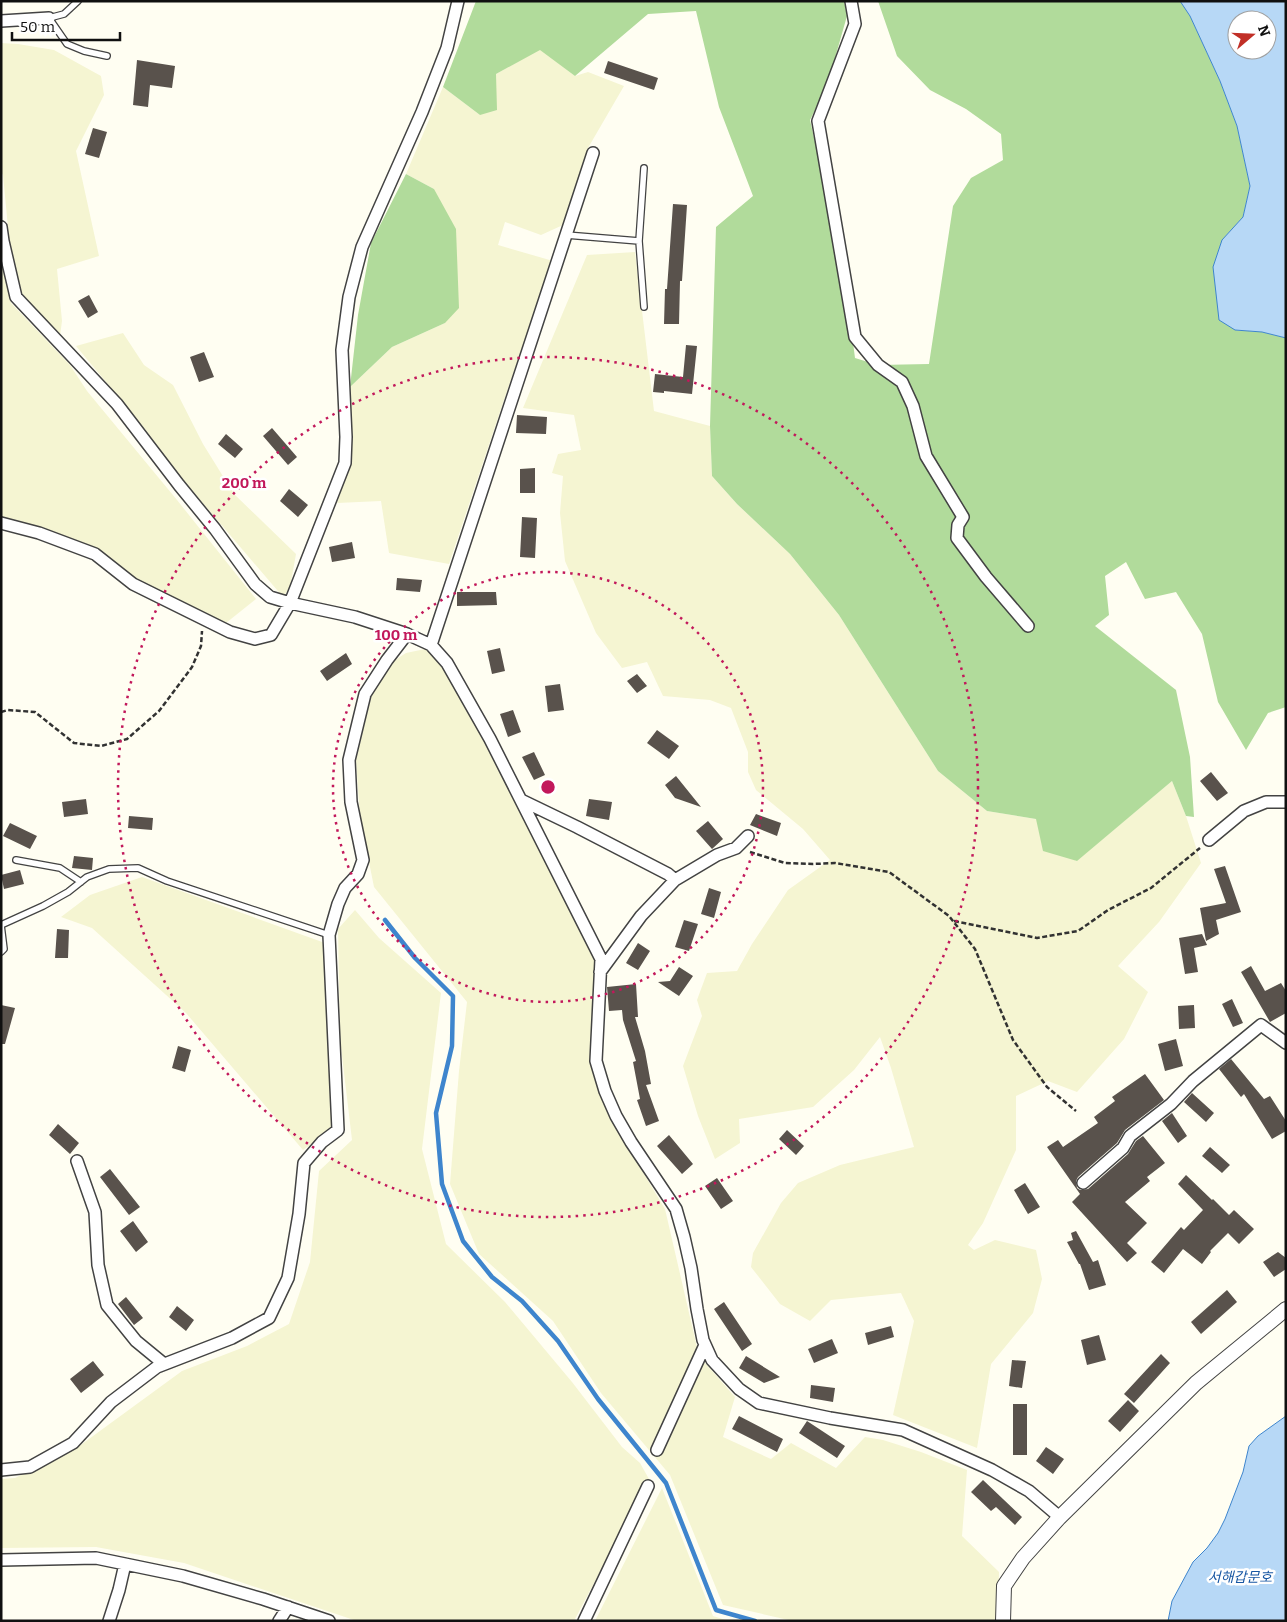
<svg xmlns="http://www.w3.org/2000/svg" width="1287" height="1622" viewBox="0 0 1287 1622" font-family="Bitter,'Noto Sans KR',serif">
  <rect width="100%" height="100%" fill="#fffef2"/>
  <path fill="#f5f5d2" d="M1,43l17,1 36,6 47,26 3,19 -28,56 23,105 -42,13 5,52 -2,15 -42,-47 -9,-51 -6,-63 -2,-3z
    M540,49l35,27 13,-4 36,14 -36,62 -25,77 -22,10 -36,-13 -7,23 55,16 -47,133 -57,170 -60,-11 -8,-52 -44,2 11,-33 2,-83 42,-40 53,-24 -11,-134 -28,-15 37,-87 37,28 16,-41z
    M635,252l19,159 56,15 2,50 25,28 53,50 49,61 99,156 49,40 49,8 40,42 96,-80 14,35 15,47 -42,59 -41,44 30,26 -24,47 -47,53 -29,-11 -32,15v54l-33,73 -15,22 6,5 21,-10 41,10 6,29 -9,34 -42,51 -14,84 -84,-33 21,-94 -13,-28 -70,7 -21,21 -30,-17 -29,-37 2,-14 28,-50 17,-20 42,-18 74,-18 -23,-79 -11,-31 -26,33 -41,37 -74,12 1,24 -25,16 -17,-43 -15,-50 19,-50 -5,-16 10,-27 30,-2 15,-27 36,-54 42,-30 -27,-31 -47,-39 -8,-18v-20l-17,-44 -21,-8 -47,-4 -16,-34 -25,6 -26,-35 -31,-72 -5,-48 3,-37 -11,-3 6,-19 23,-4 -7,-35 -51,-7 64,-153z
    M1,253l10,50 59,62 17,26 90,109 79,99 -30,24 -87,-39 -40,-35 -98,-32z
    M123,333l21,32 29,20 30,59 31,50 62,60 -6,33 -7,10 -111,-130 -27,-38 -69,-83z
    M430,648l36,56 130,251 -5,109 22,58 52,87 34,147 36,41 -12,40 48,22 20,-16 45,25 29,-31 18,3 38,12 46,18 -5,66 37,36 -1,49h-205l-70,-16 -53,-130 -69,-82 -48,-72 -74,-67 -29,-70 9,-113 8,-69 -93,-115 -14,-70 -4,-57 16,-67 20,-31 14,-9z
    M142,877l183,66 11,184 -33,23 -117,-137 -94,-85 -31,-11 29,-22z
    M355,910l24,28 62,55 -19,156 24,95 59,58 67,80 50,65 18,16 9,16 -75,142h-217l-173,-58 -88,-16 -95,1v-69l14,-1 63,-31 104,-76 65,-25 42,-22 21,-62 9,-91 33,-31 -12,-101 -2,-110z
    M662,1488l51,128 16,5h-134z"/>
  <path fill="#b1db9b" d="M476,1h368l3,15 -20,70 -17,34 33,146 12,92 23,7 51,-1 24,-158 18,-28 32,-18 -2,-26 -35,-25 -36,-19 -33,-34 -19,-55h302l10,15 30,65 17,45 13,60 -7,31 -21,23 13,90 27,2 24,6v369l-18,6 -22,37 -28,-48 -16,-68 -26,-42 -31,7 -19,-37 -21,14 4,39 -14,11 81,64 14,67 4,60 -8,-1 -14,-35 -95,80 -34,-10 -7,-32 -49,-8 -49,-40 -99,-156 -49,-61 -53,-50 -25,-28 -2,-50 6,-199 37,-31 -34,-89 -23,-96 -48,3 -73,62 -35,-26 -44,24 1,36 -17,5 -37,-28z
    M406,174l28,15 22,40 3,79 -14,15 -53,24 -42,40 8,-72 13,-72z"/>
  <path fill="#b7d8f6" stroke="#3e85cd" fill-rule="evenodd" d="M1180,1h106v337l-24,-6 -27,-2 -16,-10 -6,-53 9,-27 21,-23 7,-31 -13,-60 -17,-45 -30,-65zM1237,20h30v30h-30z
    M1286,1416v205h-118l4,-20 21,-39 14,-14 11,-15 7,-14 18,-47 6,-26 9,-10z"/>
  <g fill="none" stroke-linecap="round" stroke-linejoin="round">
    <path stroke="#3e85cd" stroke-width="4.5" d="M385,920l30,38 38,38 -1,50 -16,67 6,71 21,57 29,36 30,24 36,40 40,58 68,84 50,127 39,11"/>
  </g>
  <path fill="#59524c" d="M137,60l38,6 -3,22 -22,-3 -2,22 -15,-2z
    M608,61l50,17 -4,12 -50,-17z
    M93,128l14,4 -8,26 -14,-4z
    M673,204l14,1 -5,76h-2l-1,43h-15l1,-35h2z
    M89,295l9,17 -10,6 -10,-17z
    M686,345l11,1 -5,48 -28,-3v2l-11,-1 2,-18 28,3z
    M204,352l10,25 -15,5 -9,-25z
    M517,415l30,2 -1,17 -30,-1z
    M272,428l25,29 -9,8 -25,-29z
    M226,434l17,15 -8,9 -17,-14z
    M535,468v25h-15v-24z
    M289,489l19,16 -10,12 -18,-16z
    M522,517l15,1 -2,40 -15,-1z
    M352,542l3,16 -23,4 -3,-15z
    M397,578l25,2 -2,12 -24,-2z
    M457,592h39l1,13 -40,1z
    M500,648l5,23 -13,3 -5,-23z
    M346,653l6,11 -25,17 -7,-10z
    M637,674l10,12 -10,7 -10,-12z
    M560,684l4,26 -16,2 -3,-26z
    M513,710l8,22 -13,5 -8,-23z
    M657,730l22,16 -10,13 -22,-16z
    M534,752l11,23 -11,5 -12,-23z
    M1211,772l17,21 -11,8 -17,-20z
    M676,776l25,31 -26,-9 -10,-13z
    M86,799l2,15 -24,3 -2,-15z
    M589,799l23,3 -3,18 -23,-4z
    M756,814l25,9 -4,13 -27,-11z
    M129,816l24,2 -1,12 -24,-2z
    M708,821l15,18 -11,10 -16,-18z
    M10,823l27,13 -7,13 -27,-13z
    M74,856l19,2 -1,12 -20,-2z
    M1225,866l16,46 -25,8 3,14 -13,7 -6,-33 26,-5 -12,-34z
    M20,870l4,14 -20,5 -3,-14z
    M709,888l12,4 -7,26 -13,-4z
    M684,920l14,4 -9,27 -14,-4z
    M57,929l12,1 -1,28h-13z
    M1202,934l5,11 -13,3 4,24 -13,2 -6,-36z
    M638,943l12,8 -12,19 -12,-7z
    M1251,966l14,25 16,-8 5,8v22l-16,9 -29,-50z
    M679,967l14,9 -14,20 -21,-14 12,-1z
    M636,984l2,33h-3l10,34 6,33 -5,1 13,36 -13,5 -9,-26 3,-1 -7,-37 3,-1 -13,-41 -1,-10 -13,1 -2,-24z
    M1232,999l11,24 -10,4 -11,-23z
    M1,1005l14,3 -10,36h-4z
    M1194,1005l1,23 -16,1 -1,-23z
    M1176,1039l7,27 -18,5 -7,-27z
    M178,1046l13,4 -6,22 -13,-4z
    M1231,1059l33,40 6,-3 16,25v10l-14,8 -28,-45 -3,3 -22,-28z
    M1145,1074l19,26 -39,30 -8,13 -39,34 -2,4 1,7 3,2 8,-1 40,-35 8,-13 7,-5 22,27 -18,14 3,4 -25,21 22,21 -20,20 10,10 -10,9 -55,-60 8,-8 -33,-47 11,-7 5,7 35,-24 -4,-6 21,-16 -3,-4z
    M1192,1093l22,20 -8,9 -22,-20z
    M1172,1113l15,23 -9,7 -16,-22z
    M58,1124l21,19 -9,11 -21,-19z
    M787,1130l17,16 -8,9 -17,-16z
    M669,1135l24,29 -11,10 -25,-28z
    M1210,1147l20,18 -8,8 -20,-17z
    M110,1169l30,38 -11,8 -29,-38z
    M1186,1175l26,25 1,-1 16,16 5,-5 20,19 -15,15 -11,-11 -18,18 1,1 -9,12 -19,-15 -19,24 -13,-11 30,-35 3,3 19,-20 -25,-26z
    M717,1178l16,23 -12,8 -16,-23z
    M1025,1183l15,24 -12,7 -14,-24z
    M133,1221l15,21 -12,10 -16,-21z
    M1076,1231l17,31 5,-2 8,25 -17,5 -9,-26h-1l-12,-22 6,-2 -2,-7z
    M1278,1252l8,6v11l-12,8 -11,-15z
    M1227,1290l10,12 -36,32 -10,-12z
    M126,1297l17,21 -9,7 -16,-21z
    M724,1302l28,42 -10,7 -28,-42z
    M177,1306l17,14 -8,11 -17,-14z
    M891,1326l3,11 -26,8 -3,-12z
    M1099,1335l7,25 -19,5 -6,-25z
    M832,1339l6,14 -24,10 -6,-14z
    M1161,1354l9,9 -36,40 -10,-9z
    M746,1356l34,21 -16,6 -25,-15z
    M1012,1360l14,1 -4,27 -13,-2z
    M93,1361l11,14 -23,18 -11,-14z
    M811,1385l24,3 -2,14 -23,-4z
    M1128,1400l11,11 -19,21 -12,-11z
    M1013,1404h14v51h-14z
    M739,1416l44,23 -6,13 -45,-23z
    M807,1421l38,25 -8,12 -38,-25z
    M1046,1447l18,12 -11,15 -17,-13z
    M983,1480l39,37 -7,8 -19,-18 -5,4 -20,-19z"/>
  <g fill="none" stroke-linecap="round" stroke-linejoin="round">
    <g stroke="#434343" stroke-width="8">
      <path id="service" d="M78,1l-14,13 -15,4 18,26 17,7 23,5
        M566,235l73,6 5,-73
        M639,241l5,66
        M16,860l44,8 21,14
        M1,952l3,-3 -3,-24 42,-19 25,-14 19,-15 22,-8 29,-1 29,13 162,54"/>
    </g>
    <g stroke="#434343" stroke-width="14">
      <path id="minor" d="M851,1l4,23 -37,97 37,216 23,28 24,17 11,24 13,50 37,61 -5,8 -1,13 29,39 42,49
        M1,21l48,-3
        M1,227l2,14 13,56 101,107 62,81 36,44 40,55 15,13 20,6 65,14 52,17 24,11 16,18 43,76 111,220 -5,102 9,30 11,25 15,26 45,67 8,28 7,31 6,41 6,31 9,20 27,29 20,14 71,15 73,12 89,40 37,21 27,23 3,4
        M1,523l38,10 56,21 38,30 97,48 25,7 16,-4 19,-32 55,-140 1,-26 -4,-87 7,-53 13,-50 60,-135 25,-64 11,-47
        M431,645l162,-492
        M521,800l56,27 91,47 7,6
        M1209,840l35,-29 22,-9h20
        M600,972l41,-56 34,-36 42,-25 19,-7 12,-12
        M77,1161l18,51 3,53 9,40 29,36 28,23
        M1083,1183l40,-35 7,-12 41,-32 22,-23 68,-56 25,18
        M657,1450l48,-105
        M1,1470l29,-3 43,-24 38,-41 46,-35 75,-29 37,-20 19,-40 11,-64 5,-51 18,-21 16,-12 -9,-195 9,-31 7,-16 13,-14 5,-14 -12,-58 -2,-42 16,-66 22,-34 20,-26
        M1,1560l95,-2 87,18 80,23 66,22
        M109,1621l10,-31 6,-26
        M279,1621l9,-14
        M584,1621l64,-135"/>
    </g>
    <g stroke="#434343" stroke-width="16">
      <path id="tertiary" d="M1003,1621l1,-35 19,-28 36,-40 137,-135 90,-74"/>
    </g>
    <path stroke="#323232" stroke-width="2.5" stroke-dasharray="5 2.5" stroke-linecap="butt" d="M1,712l7,-2 27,2 39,31 27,3 26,-7 32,-28 33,-44 9,-21 1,-15
      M750,852l35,11 28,1 22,-1 54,9 60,44 26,33 38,91 34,47 29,24
      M954,921l83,17 41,-7 30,-21 43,-22 49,-40"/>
    <use href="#service" stroke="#fff" stroke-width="5.5"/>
    <use href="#minor" stroke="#fff" stroke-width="11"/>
    <use href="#tertiary" stroke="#fff" stroke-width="14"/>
  </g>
  <g fill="none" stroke="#c2185b" stroke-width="2.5" stroke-dasharray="2.5 5">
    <circle cx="548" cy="787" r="215"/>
    <circle cx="548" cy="787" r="430"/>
  </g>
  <g text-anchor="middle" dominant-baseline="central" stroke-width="5" stroke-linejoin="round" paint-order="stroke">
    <g font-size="14" font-style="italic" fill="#1857a3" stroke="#fff">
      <text x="1240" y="1577">서해갑문호</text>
    </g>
  </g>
  <circle cx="548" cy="787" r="8" fill="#c2185b" stroke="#fff" stroke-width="2.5"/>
  <g font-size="15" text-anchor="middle" font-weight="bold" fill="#c2185b" stroke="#fff" stroke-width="5" stroke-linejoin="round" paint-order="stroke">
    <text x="244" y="488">200 m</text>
    <text x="396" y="640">100 m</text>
  </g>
  <rect width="1287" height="1622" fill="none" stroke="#101010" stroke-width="5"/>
  <g transform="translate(1252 35) rotate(71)"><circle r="24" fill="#ffffff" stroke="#9f9f9f"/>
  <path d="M0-4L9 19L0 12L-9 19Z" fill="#c12f27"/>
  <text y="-8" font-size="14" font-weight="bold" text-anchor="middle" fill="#101010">N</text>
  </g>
  <path d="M12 32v8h108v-8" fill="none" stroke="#101010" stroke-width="2.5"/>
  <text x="20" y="32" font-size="15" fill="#101010" stroke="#ffffff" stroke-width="4" paint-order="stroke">50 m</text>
</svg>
